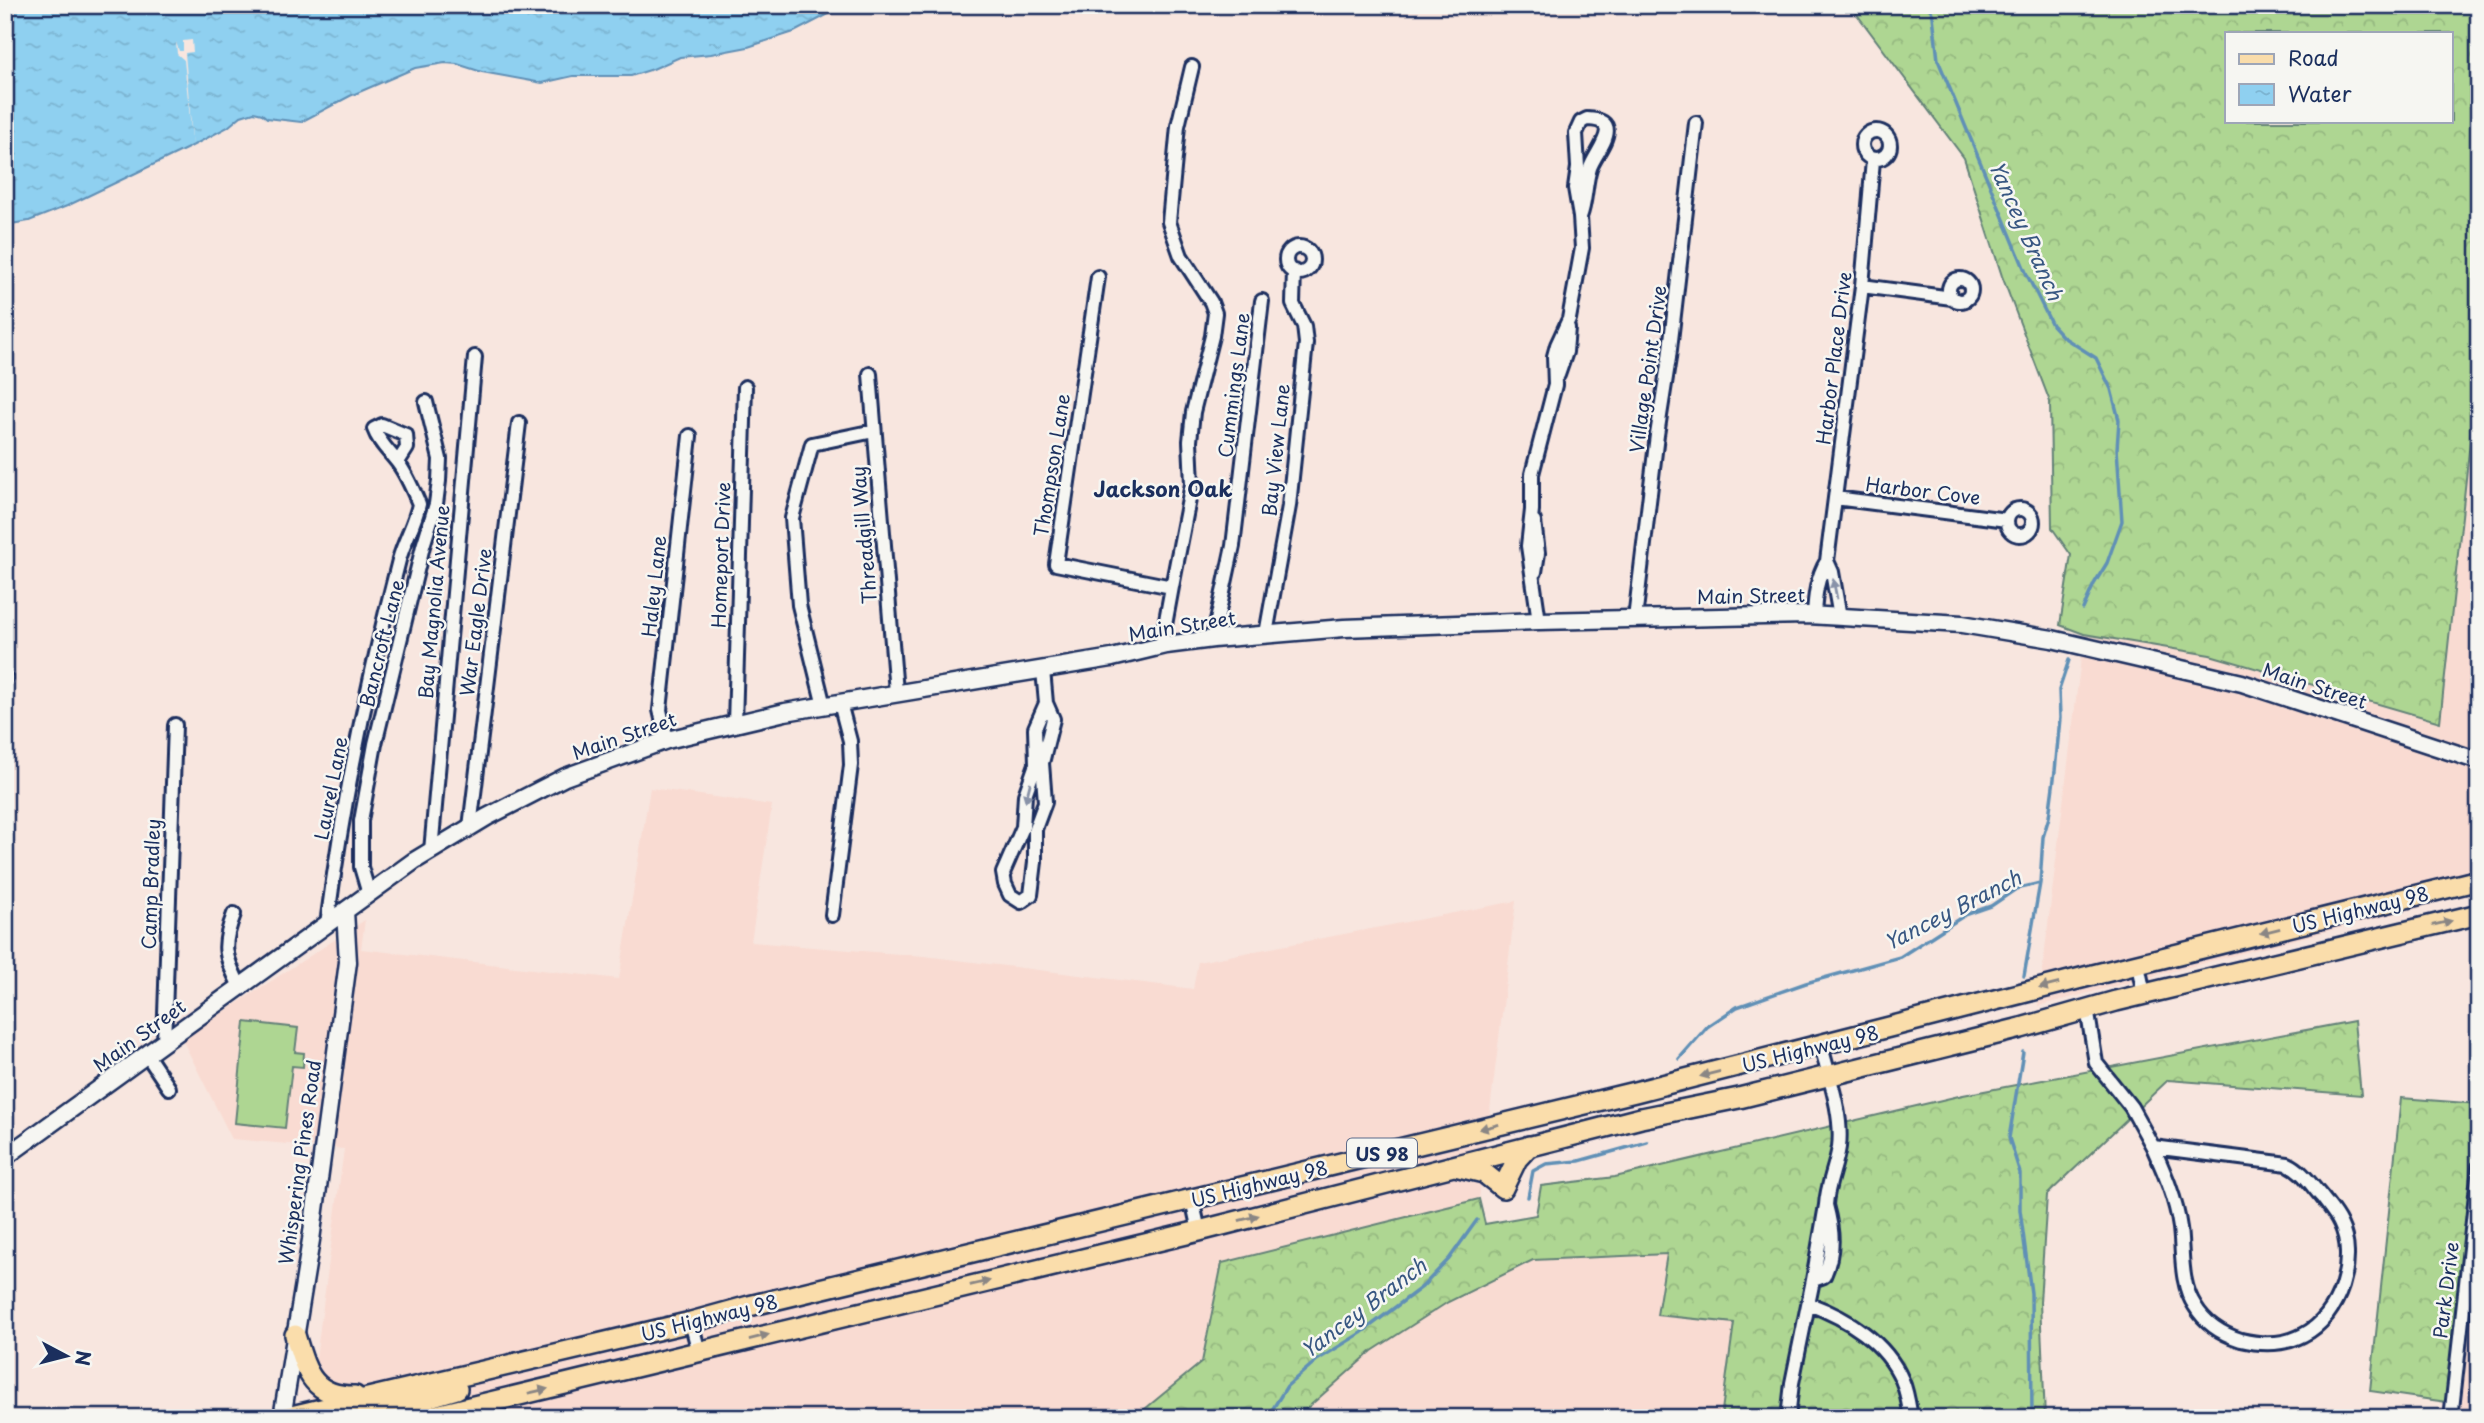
<svg xmlns="http://www.w3.org/2000/svg" width="2484" height="1423" viewBox="0 0 2484 1423" font-family="'Playpen Sans',sans-serif">
  <defs>
    <pattern id="forest-crowns" width="20" height="18" patternUnits="userSpaceOnUse" patternTransform="scale(1.75)"><rect width="20" height="18" fill="#aed692"/><path d="M2 6a3 3 0 1 1 6 0M12 15a3 3 0 1 1 6 0" fill="none" stroke="#95b880"/></pattern>
    <pattern id="water-ripples" width="26" height="14" patternUnits="userSpaceOnUse" patternTransform="scale(1.75)"><rect width="26" height="14" fill="#8fd0f0"/><path d="M2 4q2-2 4 0t4 0M15 11q2-2 4 0t4 0" fill="none" stroke="#7bb3d0"/></pattern>
  </defs>
  <rect width="100%" height="100%" fill="#f8e6df"/>
  <filter id="ink" filterUnits="userSpaceOnUse"><feTurbulence type="fractalNoise" baseFrequency=".0143" numOctaves="2"/><feDisplacementMap in="SourceGraphic" scale="14" xChannelSelector="R" yChannelSelector="G"/><feConvolveMatrix kernelMatrix="1 2 1 2 8 2 1 2 1" color-interpolation-filters="sRGB"/></filter>
  <g filter="url(#ink)">
    <path fill="#f9dbd2" d="M2479,357v535l-441,114 46,-372 126,21 230,66z
      M650,788l122,17 -21,137 173,14 269,33 5,-27 318,-61 -37,298 -257,64 -20,99 -68,56 -96,-2 -1,2h-729l36,-269 -112,-10 -50,-100 183,-119 -4,29 258,30z
      M2479,1126v292h-33l1,-16z
      M1668,1254l66,68 -13,96h-425l76,-67 76,-49 85,-42z"/>
    <path fill="url(#forest-crowns)" stroke="#648278" stroke-width="2" fill-rule="evenodd" d="M1850,5h629v352l-39,365 -230,-67 -126,-21 -24,-9 11,-70 -19,-27 -2,-126 -48,-126 -38,-118zM2227,33h224v88h-224z
      M2354,1021l7,74 -193,-15 -121,115 -7,107 5,116h-324l13,-95 -77,-8 10,-61 -134,6 -85,42 -76,49 -76,67h-162l68,-56 20,-99 257,-64 6,25 51,-9 5,-29 74,-9 348,-82z
      M2401,1098l78,6v22l-32,276 -77,-11z"/>
    <path fill="#aed692" stroke="#648278" stroke-width="2" d="M245,1022l53,6 -3,24 9,1 -1,14 -11,-1 -7,62 -50,-5z"/>
    <path fill="url(#water-ripples)" stroke="#6190b6" stroke-width="2" d="M5,5h841l-52,27 -46,15 -37,7 -31,3 -27,12 -22,7h-58l-31,7 -60,-11 -25,-8 -12,-1 -30,5 -65,28 -49,26 -34,-4 -5,-4 -8,-2 -13,4 -13,11 -38,20 -123,59 -38,15 -24,4z"/>
    <path fill="#f8e6df" d="M192,40l1,12 -8,1 8,96 -9,-89 -7,-6 -1,-12 3,9h4v-10z"/>
    <g fill="none" stroke-linecap="round" stroke-linejoin="round">
      <path stroke="#6190b6" stroke-width="3.5" d="M1929,5l4,11 5,44 89,215 25,50 11,12 33,21 15,31 8,31 -2,29 5,72 -15,42 -13,21 -11,25
        M2024,976l16,-93
        M2023,1052l-14,86 11,35v37l11,83 1,125
        M1679,1059l28,-32 30,-20 69,-24 94,-26 65,-42 26,-9 25,-17 24,-6 3,-46 6,-20 6,-46 5,-53 -1,-28 10,-30
        M1528,1197l5,-26 13,-7 33,-3 68,-19
        M1267,1418l20,-32 30,-26 44,-27 61,-46 27,-28 28,-39"/>
      <g stroke="#1b2f5e" stroke-width="18">
        <path id="street" d="M1587,119c40,1 8,33 3,49 -5,16 -4,34 -10,49l-5,-29 3,-21 -2,-34 5,-11z
          M1862 145a14 14 0 1 1 28 0a14 14 0 1 1-28 0Z
          M1286 260a13 13 0 1 1 26 0a13 13 0 1 1-26 0Z
          M1098,277l-42,287 116,23 -11,60
          M1949 290a11 11 0 1 1 22 0a11 11 0 1 1-22 0Z
          M1862,286l90,12
          M870,374l26,318
          M1558,375l8,-23 2,-24
          M1835,498l172,22
          M2007 522a13 13 0 1 1 26 0a13 13 0 1 1-26 0Z
          M1534,521l4,32 -3,19
          M1827,561l5,11 8,45
          M1172,587l20,-103 -2,-43 3,-29 19,-76 3,-23 -4,-11 -30,-46 -12,-34 9,-96 14,-59
          M1814,615c1,-19 3,-38 13,-54l35,-275 11,-126
          M1635,619l22,-184 12,-77 27,-235
          M1539,621l-11,-75 4,-36v-36l23,-89 -1,-29 3,-11 12,-26 13,-71 -2,-31
          M1266,634l23,-128 17,-163 -2,-17 -11,-22 1,-33
          M1213,639l20,-93 29,-245
          M1043,670l3,33 7,16 -11,44 3,39 -10,27v33l-4,33 -10,7 -11,-7 -5,-11 -2,-11 20,-46 2,-32 11,-31 -1,-36 11,-25
          M5,679l1,-1
          M824,706l-25,-101 -7,-87 20,-74 62,-13
          M735,724l10,-337
          M667,740l-7,-30 30,-274
          M470,827l49,-404
          M431,851l44,-494
          M369,894l-8,-27v-46l14,-77 48,-198 13,-42 3,-23 1,-22 -14,-57
          M234,914c-13,34 -9,41 6,73
          M832,915l19,-150 -1,-24 -10,-38
          M327,924c16,-123 41,-245 72,-364 5,-19 16,-36 20,-56 -6,-14 -12,-29 -21,-41 -9,-12 -19,-20 -24,-34l8,-4 24,10 1,13 -9,14
          M2138,965l6,29
          M2087,1008l9,55 35,44 22,40
          M164,1043l11,-318
          M1821,1046c8,31 22,69 18,101 -3,20 -12,38 -13,58
          M147,1055l22,33
          M2153,1147l135,17c15,7 23,21 34,33 6,8 14,17 18,26 18,36 0,94 -37,112 -19,10 -41,10 -62,5 -19,-6 -36,-17 -46,-34 -15,-22 -12,-53 -15,-78 -4,-29 -15,-54 -27,-81z
          M1192,1199l7,32
          M1826,1205c7,26 9,46 -2,71l-11,4z
          M1809,1304c38,14 77,38 93,76 5,11 7,26 9,38
          M691,1322l8,30
          M1788,1418l4,-35 21,-103
          M2451,1418l28,-251"/>
      </g>
      <g stroke="#1b2f5e" stroke-width="21">
        <path id="secondary" d="M5,1157l409,-296 73,-44 78,-40 102,-37 118,-28 327,-54 54,-13 47,-6 131,-11 195,-7 269,-6 154,9 90,15 190,44 237,78
          M282,1418l29,-178 37,-278 -3,-51"/>
      </g>
      <g stroke="#1b2f5e" stroke-width="24">
        <path id="primary" d="M1455,1166l29,7 19,15 14,-29 12,-13
          M295,1335c11,36 17,62 60,61
          M283,1418l408,-96 58,-16 886,-214 454,-116 390,-96
          M352,1418l41,-10 64,-19
          M424,1418l775,-187 442,-113 98,-20 282,-70 95,-27 363,-87"/>
      </g>
      <use href="#street" stroke="#f6f6f2" stroke-width="12"/>
      <use href="#secondary" stroke="#f6f6f2" stroke-width="16"/>
      <use href="#primary" stroke="#faddab" stroke-width="19"/>
    </g>
    <defs><path id="oneway-solid" d="M-6-.8H1V-3.2L6.5 0L1 3.2V.8H-6Z" transform="scale(1.75)"/></defs>
    <g fill="#8892a8">
      <use href="#oneway-solid" transform="translate(1835 589) rotate(-101)"/>
      <use href="#oneway-solid" transform="translate(1028 792) rotate(104)"/>
    </g>
    <g fill="#8a8684">
      <use href="#oneway-solid" transform="translate(2442 923) rotate(-13)"/>
      <use href="#oneway-solid" transform="translate(2270 931) rotate(166)"/>
      <use href="#oneway-solid" transform="translate(2049 986) rotate(166)"/>
      <use href="#oneway-solid" transform="translate(1710 1074) rotate(166)"/>
      <use href="#oneway-solid" transform="translate(1489 1127) rotate(166)"/>
      <use href="#oneway-solid" transform="translate(1249 1218) rotate(-15)"/>
      <use href="#oneway-solid" transform="translate(980 1283) rotate(-13)"/>
      <use href="#oneway-solid" transform="translate(759 1337) rotate(-14)"/>
      <use href="#oneway-solid" transform="translate(538 1391) rotate(-13)"/>
    </g>
  </g>
  <g text-anchor="middle" dominant-baseline="central" stroke-width="5" stroke-linejoin="round" paint-order="stroke">
    <rect fill="#f6f6f2" stroke="#5d6b8a" stroke-width="2" x="1347" y="1138.5" width="70" height="29" rx="5"/>
    <g font-size="18" font-weight="bold" fill="#1b2f5e">
      <text x="1382" y="1153">US 98</text>
    </g>
    <g font-size="19" fill="#1b2f5e" stroke="#f6f6f2">
      <text transform="translate(1833 358) rotate(-83)">Harbor Place Drive</text>
      <text transform="translate(1647 369) rotate(-82)">Village Point Drive</text>
      <text transform="translate(1233 385) rotate(-83)">Cummings Lane</text>
      <text transform="translate(1275 450) rotate(-84)">Bay View Lane</text>
      <text transform="translate(1051 465) rotate(-81)">Thompson Lane</text>
      <text transform="translate(1923 490) rotate(7)">Harbor Cove</text>
      <text transform="translate(863 535) rotate(-95)">Threadgill Way</text>
      <text transform="translate(720 555) rotate(-88)">Homeport Drive</text>
      <text transform="translate(653 586) rotate(-84)">Haley Lane</text>
      <text transform="translate(1751 595) rotate(-1)">Main Street</text>
      <text transform="translate(433 602) rotate(-85)">Bay Magnolia Avenue</text>
      <text transform="translate(475 622) rotate(-83)">War Eagle Drive</text>
      <text transform="translate(1182 625) rotate(-9)">Main Street</text>
      <text transform="translate(381 643) rotate(-76)">Bancroft Lane</text>
      <text transform="translate(2315 685) rotate(18)">Main Street</text>
      <text transform="translate(624 735) rotate(-19)">Main Street</text>
      <text transform="translate(330 788) rotate(-79)">Laurel Lane</text>
      <text transform="translate(150 884) rotate(-88)">Camp Bradley</text>
      <text transform="translate(2360 909) rotate(-14)">US Highway 98</text>
      <text transform="translate(139 1035) rotate(-36)">Main Street</text>
      <text transform="translate(1810 1048) rotate(-14)">US Highway 98</text>
      <text transform="translate(299 1162) rotate(-82)">Whispering Pines Road</text>
      <text transform="translate(1259 1183) rotate(-14)">US Highway 98</text>
      <text transform="translate(2445 1290) rotate(-83)">Park Drive</text>
      <text transform="translate(709 1317) rotate(-14)">US Highway 98</text>
    </g>
    <g font-size="21" font-style="italic" fill="#385782" stroke="#f6f6f2">
      <text transform="translate(2027 230) rotate(66)">Yancey Branch</text>
      <text transform="translate(1952 909) rotate(-27)">Yancey Branch</text>
      <text transform="translate(1363 1307) rotate(-37)">Yancey Branch</text>
    </g>
    <g font-size="21" font-weight="bold" fill="#1b2f5e" stroke="#f6f6f2">
      <text x="1163" y="488">Jackson Oak</text>
    </g>
  </g>
  <rect width="2484" height="1423" fill="none" stroke="#f6f6f2" stroke-width="28"/>
  <rect x="14" y="14" width="2456" height="1395" fill="none" stroke="#1b2f5e" stroke-width="2.5" filter="url(#ink)"/>
  <rect x="2225" y="32" width="228" height="91" fill="#f6f6f2" stroke="#9ea6b7" stroke-width="2"/>
  <rect x="2239" y="54" width="35" height="10" fill="#faddab" stroke="#9ea6b7" stroke-width="2"/>
  <text x="2288" y="66" font-size="21" fill="#1b2f5e">Road</text>
  <rect x="2239" y="84" width="35" height="21" fill="url(#water-ripples)" stroke="#9ea6b7" stroke-width="2"/>
  <text x="2288" y="102" font-size="21" fill="#1b2f5e">Water</text>
  <g transform="translate(66 1356) rotate(97)" stroke="#f6f6f2" stroke-width="5" paint-order="stroke">
  <path d="M0-5L12 26L0 18L-12 26Z" fill="#1b2f5e"/>
  <text y="-10" font-size="19" font-weight="bold" text-anchor="middle" fill="#1b2f5e">N</text>
  </g>
</svg>
